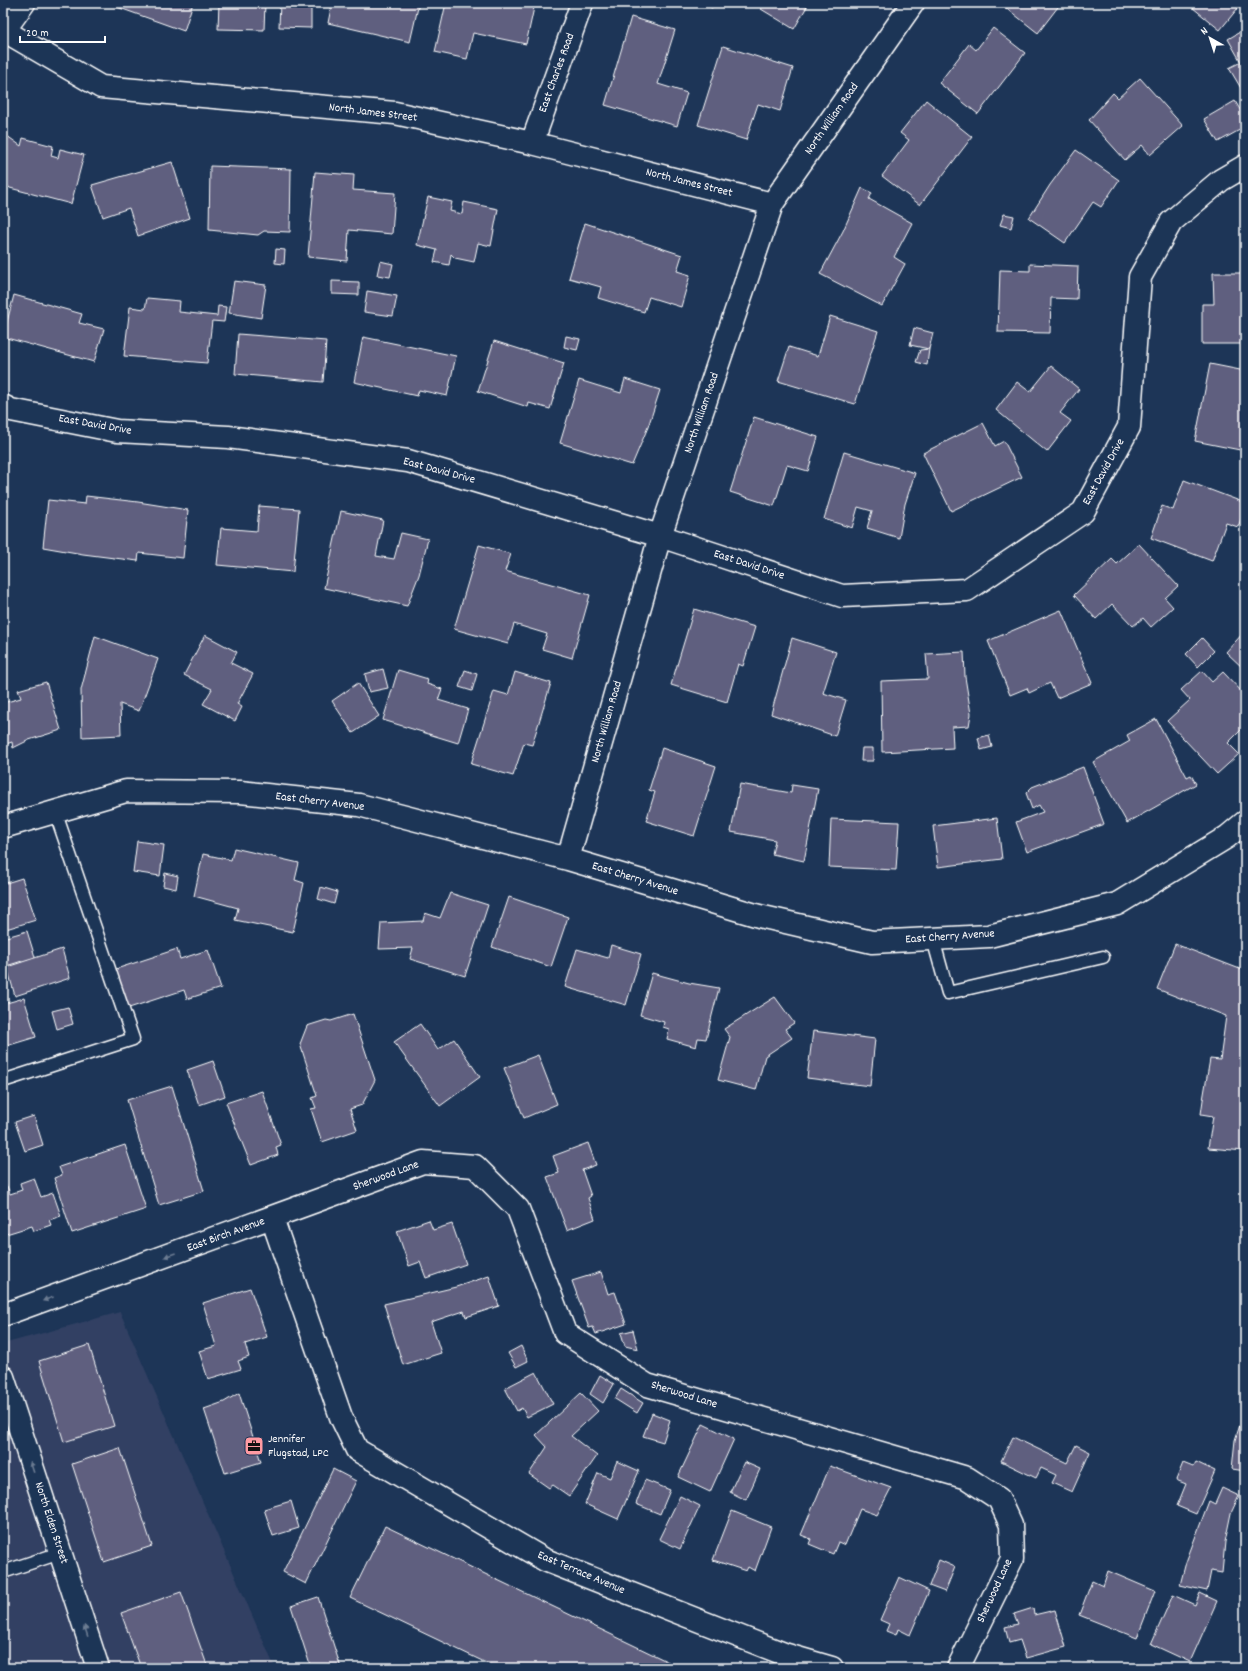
<svg xmlns="http://www.w3.org/2000/svg" width="1248" height="1671" viewBox="0 0 1248 1671" font-family="Dekko,sans-serif">
  <rect width="100%" height="100%" fill="#1d3557"/>
  <filter id="ink" filterUnits="userSpaceOnUse"><feTurbulence type="fractalNoise" baseFrequency=".025" numOctaves="2"/><feDisplacementMap in="SourceGraphic" scale="8" xChannelSelector="R" yChannelSelector="G"/><feConvolveMatrix kernelMatrix="1 2 1 2 8 2 1 2 1" color-interpolation-filters="sRGB"/></filter>
  <g filter="url(#ink)">
    <path fill="#314163" d="M120,1312l155,356h-272v-324z"/>
    <path fill="#5f5e7f" stroke="#fff" d="M118,3h75l-9,28 -67,-24z
      M219,3h46l-1,27 -46,-1z
      M280,3h31v25l-32,-1z
      M332,3h87l-9,39 -82,-19z
      M446,3h89l-9,41 -53,-11 -6,26 -32,-7z
      M702,3h13l-3,5z
      M765,3h44l-15,26 -33,-20z
      M1000,3h61l-23,30z
      M1187,3h55l-22,27z
      M631,17l44,13 -17,54 29,9 -10,33 -72,-21z
      M993,28l32,25 -47,61 -39,-31 30,-39 7,6z
      M1245,29v66l-16,-27 12,-6 -13,-23z
      M723,46l70,22 -13,43 -22,-7 -12,36 -48,-15z
      M1140,78l43,48 -33,29 -8,-10 -17,15 -36,-40 24,-27 5,5z
      M926,100l46,37 -52,68 -38,-29 27,-36 -9,-7z
      M1235,101l10,17v9l-27,15 -14,-23z
      M3,133l18,13 2,-8 30,8 -2,10 7,2 2,-9 24,6 -13,49 -61,-16 -7,-6z
      M1076,150l43,30 -18,27 -8,-5 -28,41 -36,-25 21,-33z
      M172,162l18,56 -52,18 -9,-28 -26,9 -11,-32z
      M210,166l81,3 -1,63 -26,-1 -6,4 -49,-5z
      M315,172l39,3 -1,15 42,3 -3,41 -43,-4 -2,31 -39,-4z
      M862,188l10,5 -3,6 43,24 -18,34 11,7 -23,42 -62,-32 23,-43z
      M428,197l24,5 -2,9 12,3 2,-12 34,7 -7,37 -13,-3 -4,19 -19,-4 -4,-4 -2,11 -15,-3 3,-12 -20,-5z
      M1004,214l10,2 -3,12 -11,-3z
      M585,223l97,32 -5,16 13,4 -9,32 -32,-10 -5,15 -46,-14 3,-11 -32,-9z
      M276,249l9,1 -1,14 -9,-1z
      M380,261l13,3 -3,13 -13,-2z
      M1030,264l48,2 -1,33 -26,-1 -1,35 -52,-1 2,-62 30,1z
      M1213,273h32v71h-43v-40h12z
      M234,281l32,4 -5,33 -32,-5z
      M332,281l27,1v13l-27,-1z
      M367,291l30,5 -4,20 -29,-4z
      M14,295l68,19 -3,9 25,6 -10,33 -91,-25z
      M147,298l33,3 -1,11 38,4 1,-10 8,1 -2,15 -12,-1 -5,42 -83,-7 6,-49 15,2z
      M830,316l48,15 -23,73 -77,-23 11,-34 29,9z
      M914,328l19,5 -4,16 -19,-4z
      M238,334l88,7 -3,41 -88,-8z
      M566,336l14,3 -3,11 -13,-3z
      M363,337l93,19 -9,40 -28,-6 -2,6 -63,-14z
      M494,341l70,22 -14,46 -21,-6 -1,4 -50,-16z
      M929,349l-2,16 -11,-3 4,-12z
      M1210,364l35,7v80l-50,-10z
      M1051,366l28,23 -19,24 11,8 -24,31 -51,-42 21,-28 13,10z
      M625,379l35,11 -12,37 -16,38 -72,-22 19,-63 42,13z
      M754,417l64,20 -10,34 -21,-6 -13,41 -44,-14z
      M983,423l12,23 9,-5 18,36 -71,34 -28,-58z
      M844,452l71,21 -10,31 -6,34 -32,-10 5,-17 -14,-4 -6,21 -28,-9z
      M1184,480l61,23v6l-7,18 -12,-4 -14,38 -61,-23 11,-32 11,4z
      M86,496l52,6 50,8 -5,48 -44,-5 -1,8 -55,-7 -40,-7 5,-47 37,4z
      M259,506l40,3 -6,63 -76,-7 4,-37 36,3z
      M341,511l42,9 -7,36 18,3 7,-26 27,6 -9,36 -12,31 -83,-18z
      M1139,544l39,42 -13,12 8,9 -22,20 -8,-9 -10,8 -21,-22 -16,15 -22,-24 38,-36 5,5z
      M479,545l32,9 -6,17 85,24 -18,63 -30,-9 5,-15 -33,-10 -6,20 -54,-15z
      M694,609l61,18 -12,39 -5,-2 -11,38 -56,-17z
      M1061,610l31,73 -35,15 -7,-15 -21,10 -2,-5 -17,7 -22,-54z
      M1245,631v39l-19,-18z
      M205,635l32,17 -6,11 22,11 -16,30 5,3 -7,14 -32,-17 9,-15 -28,-14z
      M95,636l63,23 -19,52 -19,-7 1,31 -39,2 -1,-47z
      M792,638l44,14 -13,41 23,7 -11,36 -64,-22z
      M1202,638l12,13 -16,16 -12,-13z
      M964,652l1,25 6,37 -2,12 -17,1 1,21 -71,4 -1,-71 47,-2 -2,-25z
      M383,669l5,19 -19,4 -4,-18z
      M398,670l30,9 -1,5 15,5 -4,11 30,9 -10,34 -75,-23z
      M465,670l12,4 -5,17 -13,-4z
      M1202,671l10,11 11,-10 22,23v31l-17,17 11,11 -22,20 -50,-53 23,-21 -9,-10z
      M515,672l36,11 -19,62 -8,-2 -11,33 -42,-12 23,-73 14,4z
      M46,682l15,48 -32,10 -16,8 -1,-6 -9,3v-42l18,-5 -3,-8z
      M358,683l21,33 -26,17 -21,-32z
      M1156,719l31,58 4,-2 5,9 -69,39 -34,-61 37,-21 -3,-6z
      M989,735l3,12 -11,3 -3,-12z
      M662,748l54,18 -22,70 -48,-15 9,-29 -6,-2z
      M862,748h11v13h-12z
      M1083,767l21,57 -77,28 -11,-30 27,-10 -4,-7 -7,4 -6,-16 6,-6z
      M740,784l51,9 1,-8 26,4 -14,72 -32,-7 3,-14 -44,-8z
      M997,818l5,41 -64,8 -5,-41z
      M831,819l68,3 -3,48 -67,-3z
      M137,841l27,4 -4,31 -27,-4z
      M234,848l65,15 -4,17 9,3 -11,49 -58,-12 3,-12 -44,-12 9,-42 28,6z
      M165,873l13,3 -2,13 -13,-3z
      M22,878l14,42 -30,9 -3,-9v-36z
      M321,887l16,5 -3,12 -16,-5z
      M450,893l38,12 -23,71 -55,-17 3,-11 -34,1 2,-26 42,-2 2,-8 15,5z
      M509,897l59,20 -17,50 -59,-20z
      M27,931l8,26 -32,10v-29z
      M1175,944l70,27v180l-37,-3 5,-32 -12,-2 2,-14 7,-41 10,1 6,-44 -69,-27z
      M611,945l30,9 -15,51 -61,-18 12,-38 31,9z
      M62,949l8,29 -55,18 -8,-29z
      M177,949l3,10 28,-9 13,38 -34,11 -3,-9 -58,19 -13,-39z
      M652,973l37,10 30,5 -13,51 -8,-1 -2,9 -29,-8 2,-10 -6,-2 1,-5 -24,-7z
      M775,997l19,26 -9,6 7,9 -27,18 -9,34 -38,-10 12,-43 -6,-8z
      M24,998l12,39 -33,10v-43z
      M68,1007l5,17 -16,5 -5,-18z
      M353,1014l22,66 -13,25 -12,4 7,21 -35,12 -11,-33 5,-1 -4,-10 5,-2 -17,-52 7,-18 19,-6 5,1z
      M420,1024l18,26 16,-11 26,38 -40,29 -46,-64z
      M813,1031l62,8 -5,47 -63,-8z
      M538,1055l19,49 -33,14 -20,-50z
      M213,1061l12,35 -26,9 -12,-35z
      M172,1086l32,105 -45,14 -32,-105z
      M262,1091l19,54 -5,2 2,8 -27,10 -25,-62z
      M34,1116l9,29 -18,6 -10,-29z
      M588,1143l8,22 -14,5 9,26 -3,2 7,21 -28,11 -20,-53 12,-4 -6,-17z
      M125,1145l21,64 -74,24 -18,-55 8,-3 -3,-8z
      M34,1178l7,19 12,-4 8,23 -12,4 2,5 -17,6 -2,-5 -29,9v-48l4,-1 3,8 12,-4 -2,-7z
      M429,1220l4,10 19,-6 14,40 -40,14 -6,-16 -11,4 -12,-35z
      M601,1272l7,22 7,-2 11,32 -30,10 -3,-7 -4,1 -17,-47z
      M489,1276l10,30 -33,11 -2,-6 -33,11 10,31 -38,12 -19,-61 72,-17z
      M250,1288l17,49 -22,7 4,13 -11,4 3,8 -33,10 -9,-28 17,-5 -13,-43z
      M633,1330l5,19 -13,-3 -4,-13z
      M89,1345l25,81 -50,16 -25,-81z
      M521,1346l7,15 -12,6 -8,-14z
      M536,1372l17,32 -26,13 -5,-9 -5,3 -12,-23z
      M600,1375l14,9 -11,19 -13,-9z
      M621,1389l22,14 -6,10 -22,-14z
      M239,1393l22,69 -36,11 -21,-64 20,-7z
      M581,1393l17,18 -27,25 26,20 -28,40 -16,-11 -4,3 -20,-14 18,-27 -11,-12z
      M652,1413l18,7 -7,22 -20,-6z
      M1242,1419h3v52l-13,-2 3,-29z
      M703,1424l31,15 -24,53 -32,-15z
      M1013,1437l54,26 9,-18 14,7 -18,40 -20,-9 4,-8 -15,-7 -5,10 -35,-17z
      M120,1448l32,98 -48,16 -32,-98z
      M617,1461l22,10 -21,48 -33,-15 13,-31 12,5z
      M744,1462l16,7 -14,31 -16,-8z
      M1196,1462l19,9 -19,43 -19,-8 9,-22 -10,-4 7,-17 10,4z
      M830,1466l61,22 -14,27 -17,-6 -15,36 -7,-3 -5,12 -24,-10 2,-5 -10,-4z
      M333,1469l23,12 -50,103 -23,-12z
      M645,1480l25,10 -10,24 -24,-10z
      M1222,1488l17,8 -8,17 -6,29 -3,31 -11,-2 -4,20 -27,-6 6,-23 23,-61 6,3z
      M680,1496l20,10 -20,43 -21,-10z
      M291,1501l8,27 -26,8 -9,-27z
      M732,1511l39,16 -16,44 -7,-4 -2,4 -33,-11z
      M385,1526l296,142h-184l-147,-70z
      M939,1560l16,7 -10,25 -16,-6z
      M1108,1571l47,20 -18,47 -58,-23 13,-34 11,5z
      M899,1577l30,14 -19,44 -12,-6 -2,6 -10,-4 3,-7 -9,-4z
      M181,1592l27,76h-67l-20,-55z
      M1200,1593l17,8 -27,61 -39,-18 22,-49 22,10z
      M318,1597l23,71h-30l-20,-62z
      M1033,1608l1,7 21,-5 11,37 -40,11 -6,-18 -11,3 -4,-16 13,-3 -4,-10z"/>
    <g fill="none" stroke-linecap="round" stroke-linejoin="round">
      <g stroke="#fff" stroke-width="15">
        <path id="lane" d="M933,939l15,54 155,-36
          M3,1081l130,-42 -78,-228
          M3,1572l57,-19"/>
      </g>
      <g stroke="#fff" stroke-width="25">
        <path id="street" d="M3,30l98,57 294,26 137,30 240,61
          M3,32l21,-29
          M532,143l50,-140
          M3,406l8,4 106,21 111,6 180,24 252,75 182,60 125,-6 116,-78 46,-85 11,-150 31,-55 50,-42 24,-14
          M3,827l123,-36 114,1 119,13 209,54 191,57 113,26 117,-6 128,-32 110,-67 18,-15
          M568,859l92,-323 112,-332 141,-201
          M272,1218l69,199 16,33 188,110 239,94 48,14
          M3,1315l420,-153 52,4 43,43 47,124 82,52 320,93 32,21 12,26 1,34 -54,109
          M3,1377l95,291"/>
      </g>
      <use href="#lane" stroke="#1d3557" stroke-width="12"/>
      <use href="#street" stroke="#1d3557" stroke-width="22"/>
    </g>
    <defs><path id="oneway-solid" d="M-6-.8H1V-3.2L6.5 0L1 3.2V.8H-6Z"/></defs>
    <g fill="#6c7c92">
      <use href="#oneway-solid" transform="translate(170 1255) rotate(160)"/>
      <use href="#oneway-solid" transform="translate(48 1299) rotate(160)"/>
      <use href="#oneway-solid" transform="translate(32 1467) rotate(-108)"/>
      <use href="#oneway-solid" transform="translate(86 1631) rotate(-108)"/>
    </g>
  </g>
  <defs>
    <g id="office-square" transform="scale(1)"><rect x="-9" y="-9" width="18" height="18" rx="4" fill="#ff9aa2" stroke="#1d3557"/><path d="M-6-3h4V-5.5h4V-3h4V5H-6ZM-1-4.5V-3h2v-1.5ZM-6 0V1H6V0Z" fill="#111"/></g>
  </defs>
  <g fill-rule="evenodd">
    <use href="#office-square" x="254" y="1446"/>
  </g>
  <g text-anchor="middle" dominant-baseline="central" stroke-width="3" stroke-linejoin="round" paint-order="stroke">
    <g font-size="12" fill="#fff" stroke="#1d3557">
      <text transform="translate(557 73) rotate(-70)">East Charles Road</text>
      <text transform="translate(373 113) rotate(7)">North James Street</text>
      <text transform="translate(832 119) rotate(-55)">North William Road</text>
      <text transform="translate(689 183) rotate(14)">North James Street</text>
      <text transform="translate(702 413) rotate(-71)">North William Road</text>
      <text transform="translate(95 425) rotate(10)">East David Drive</text>
      <text transform="translate(439 471) rotate(15)">East David Drive</text>
      <text transform="translate(1104 472) rotate(-61)">East David Drive</text>
      <text transform="translate(749 565) rotate(18)">East David Drive</text>
      <text transform="translate(607 722) rotate(-74)">North William Road</text>
      <text transform="translate(320 802) rotate(7)">East Cherry Avenue</text>
      <text transform="translate(635 879) rotate(17)">East Cherry Avenue</text>
      <text transform="translate(950 937) rotate(-4)">East Cherry Avenue</text>
      <text transform="translate(386 1176) rotate(-20)">Sherwood Lane</text>
      <text transform="translate(226 1235) rotate(-20)">East Birch Avenue</text>
      <text transform="translate(684 1395) rotate(17)">Sherwood Lane</text>
      <text transform="translate(51 1523) rotate(72)">North Elden Street</text>
      <text transform="translate(581 1573) rotate(23)">East Terrace Avenue</text>
      <text transform="translate(995 1591) rotate(-65)">Sherwood Lane</text>
    </g>
    <g font-size="12" fill="#fff" stroke="#1d3557" text-anchor="start">
      <text x="268" y="1439">Jennifer<tspan x="268" dy="14">Flugstad, LPC</tspan></text>
    </g>
  </g>
  <rect width="1248" height="1671" fill="none" stroke="#1d3557" stroke-width="16"/>
  <rect x="8" y="8" width="1232" height="1655" fill="none" stroke="#fff" stroke-width="1.5" filter="url(#ink)"/>
  <g transform="translate(1210 38) rotate(321)" stroke="#1d3557" stroke-width="3" paint-order="stroke">
  <path d="M0-3L7 15L0 10L-7 15Z" fill="#ffffff"/>
  <text y="-6" font-size="11" font-weight="bold" text-anchor="middle" fill="#ffffff">N</text>
  </g>
  <path d="M20 36v6h85v-6" fill="none" stroke="#ffffff" stroke-width="2"/>
  <text x="26" y="36" font-size="12" fill="#ffffff" stroke="#1d3557" stroke-width="3" paint-order="stroke">20 m</text>
</svg>
